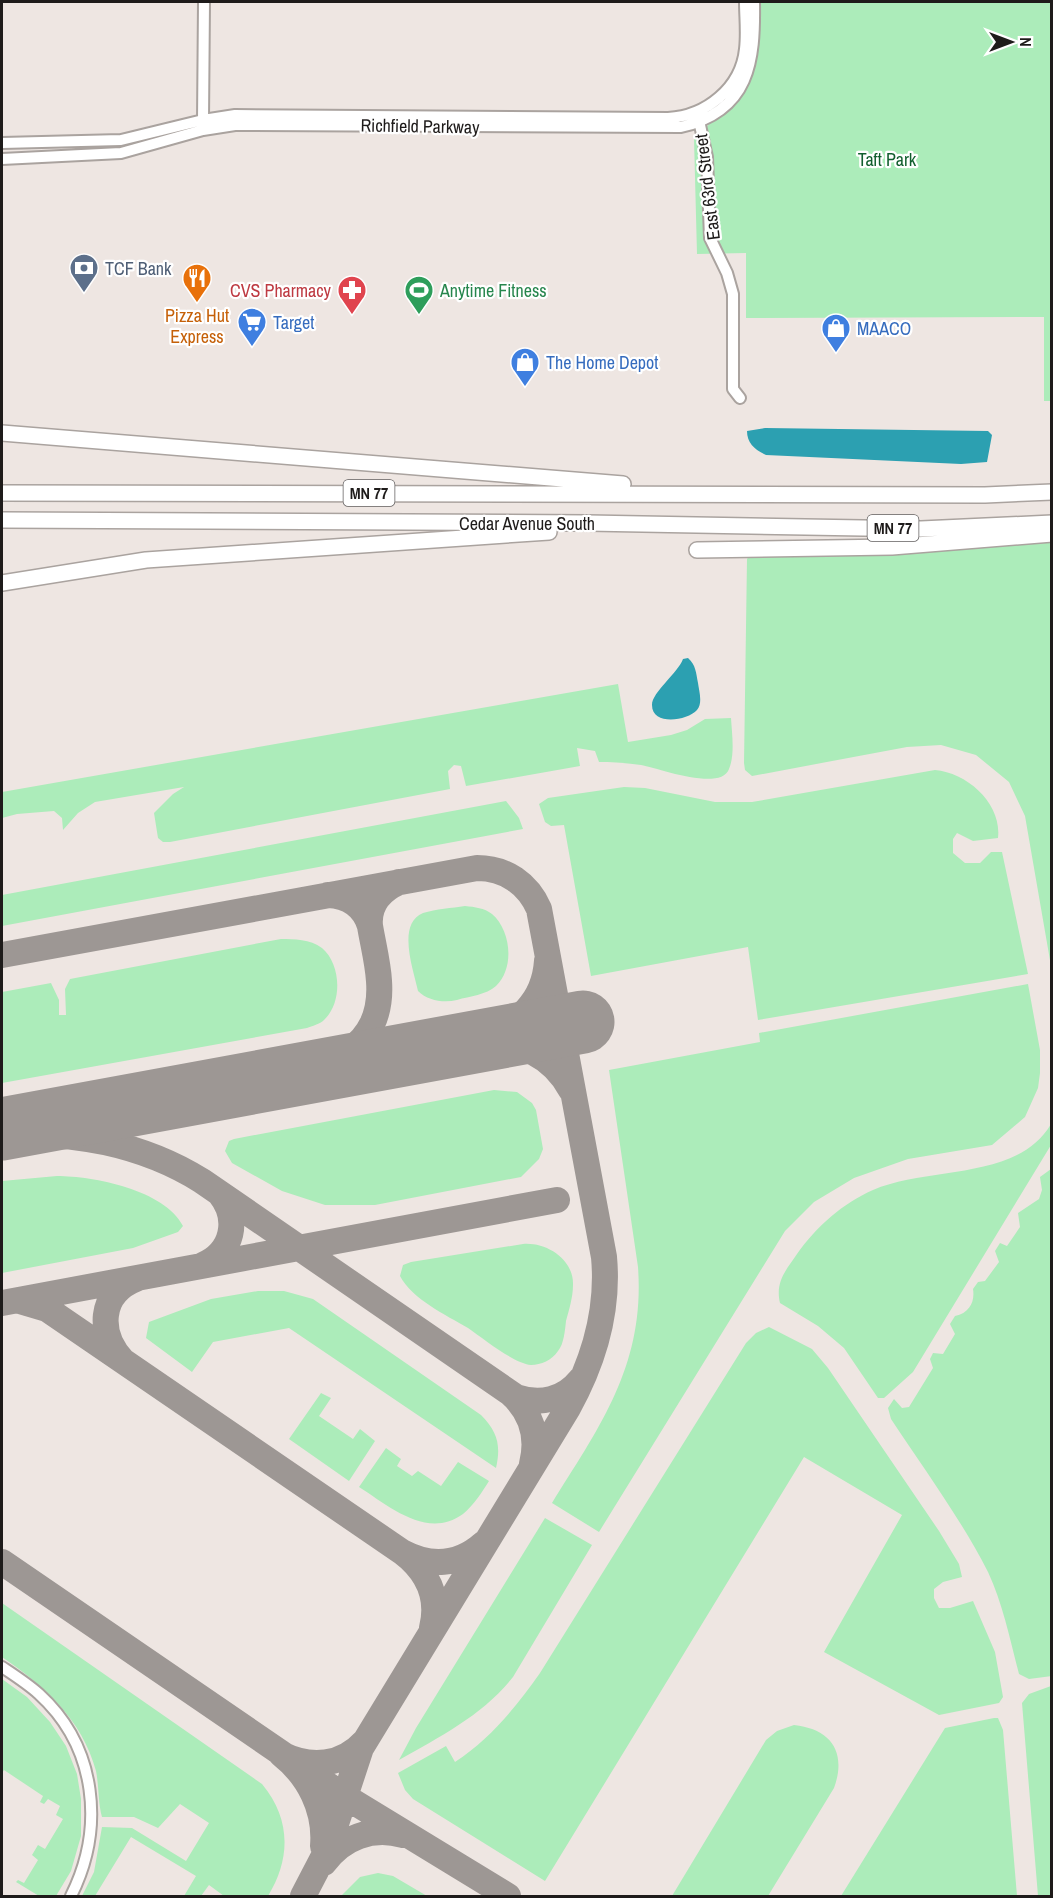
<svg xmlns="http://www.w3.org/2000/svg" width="1053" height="1898" viewBox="0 0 1053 1898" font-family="'Archivo Narrow',sans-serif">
  <rect width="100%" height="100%" fill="#eee6e2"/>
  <path fill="#acecba" d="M759,2h292v399h-7v-84l-298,1v-65l-49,1 -3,-115c55,-53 64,-59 65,-137z
    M1051,539v427l-26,-150 -16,-34 -33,-27 -35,-10 -34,2 -155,29 -7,-6 -1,-7 3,-204 3,-4z
    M618,684l10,58 43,-7 16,-5 18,-11 26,-1c1,16 4,37 -2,51 -8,23 -71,-1 -88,-4 -14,-2 -28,-3 -42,-3l-4,-11 -18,-3 3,18 -114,20 -5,-20 -7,-1 -6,6 2,18 -280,53h-7l-5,-4 -4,-25 19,-19 11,-7 -89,15 -17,11 -15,17 -1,-12 -8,-7 -37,3 -15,4v-26z
    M935,770c33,3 67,34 63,68l-25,3 -16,-8 -4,6v14l12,10h15l11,-11h11l26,122 -270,46 -10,-73 -157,29 -27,-151 -13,1 -6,-4 -6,-18 9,-6 76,-11 21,1 70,14h37z
    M506,801l13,17 4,11 -521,97v-31z
    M465,906c10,1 19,2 27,8 19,16 23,54 4,72 -10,9 -26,10 -39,14 -13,3 -29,1 -39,-9 -4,-20 -22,-67 5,-78 13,-4 29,-5 42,-7z
    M281,939c13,0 29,0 41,9 19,16 21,54 2,72 -4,4 -12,6 -17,8l-305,55v-91l49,-9 8,17v15h7l-1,-26 5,-10z
    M1028,984l12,66v23l-2,15 -13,29 -33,28 -84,14 -54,19 -40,24 -29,29 -186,301 -47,-29c49,-78 93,-139 86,-236l-29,-197 151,-28 -1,-9z
    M494,1090l23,2 15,11 4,7 7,39 -4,10 -18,18 -146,28h-50l-43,-14 -50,-28 -7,-12 4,-10 5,-2z
    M1051,1124v21l-138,227 -29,26h-6l-34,-50 -26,-22 -38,-23c-5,-21 6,-33 17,-49 19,-27 46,-51 76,-64 55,-24 145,-9 178,-66z
    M1051,1169l1,507 -23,3 -10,-5c-9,-34 -16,-70 -31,-102 -27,-53 -64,-103 -97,-153l-3,-11 6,-9 8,9 7,-1 24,-39 -3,-9 3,-6 10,1 12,-20 -5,-10 5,-8c15,-3 20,-15 18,-27l5,-7 7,-1 14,-19 -4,-11 5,-8 7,3 13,-19 -2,-14 21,-14 3,-9 -2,-13z
    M57,1176c36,0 108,14 126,50l-5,6 -45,16 -131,25v-92z
    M523,1244c23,-2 51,15 50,41 0,12 -4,25 -7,36 -1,9 -2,23 -8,30 -6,9 -17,14 -27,14 -18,-2 -47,-26 -63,-37 -22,-13 -56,-29 -68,-52l3,-11 8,-3z
    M258,1291h26l29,8 168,116c17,17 20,31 15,53l-207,-140 -76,14 -21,30 -46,-34 3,-16 62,-23z
    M769,1327l43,22 16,19 111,163 20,33 3,13 -19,5 -9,7v9l5,10h11l23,-7 22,51 8,45 -4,6 -60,12 -115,-63 78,-137 -98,-58 -259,424 -132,-82 -8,-9 -7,-17 48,-27 9,16c35,-23 61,-55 85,-89l206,-330 10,-10z
    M321,1393l10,5 -12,18 34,23 7,-10 15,12 -26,40 -60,-42z
    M386,1448l15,11 -4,7 15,10 6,-5 23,15 17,-24 31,19c-7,11 -15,24 -26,33 -36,26 -74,-8 -104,-27z
    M545,1518l47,27 -79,132c-30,38 -72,59 -114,83l17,-32z
    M2,1603l260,181c29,35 29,74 6,112h-44l-15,-11 -8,11h-17l12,-20 -65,-39 -36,59h-13l12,-24 8,-45 30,1 54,33 23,-38 -29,-19 -22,24 -24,-11h-32c-4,-14 -3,-31 -6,-46 -14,-52 -52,-85 -94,-114z
    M2,1679l25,18 23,25 16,24 11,28 4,25v37l-10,35 -15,25h-17l-23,-14 2,-2 6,3 14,-23 -6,-5 6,-10 7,4 18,-30 -7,-4 4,-9 -12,-7 -4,5 -4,-2 3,-6 -39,-26 -2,3z
    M1051,1686v210h-13l-16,-193 7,-9z
    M994,1718h4l5,12 14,166h-176l104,-168z
    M794,1725c37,4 53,27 40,63l-66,108h-96l94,-156 11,-9z
    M378,1873l15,3 34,20h-86l19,-19z"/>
  <path fill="#2ca0b1" d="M765,428l223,3 4,4 -5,27 -26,2 -195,-9c-11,-5 -19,-12 -19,-24z
    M688,658c8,7 8,15 10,25 1,8 5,20 -1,27 -10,11 -45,16 -45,-5 0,-13 26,-32 31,-46z"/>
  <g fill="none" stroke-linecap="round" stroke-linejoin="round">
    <path stroke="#9d9794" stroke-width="26" d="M328,895c20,1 36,11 42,31 -2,-21 11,-36 29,-44
      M2,955l475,-87c29,0 51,16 62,41l65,348c5,54 -10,104 -36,151l-207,340 -33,100 -25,48
      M547,961c-3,44 -30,60 -64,79 37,3 69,14 88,50
      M275,1079c53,-13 109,-29 104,-98 -1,-18 -6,-37 -9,-55
      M2,1136c69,-6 141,8 200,45l314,216c24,8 48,3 64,-17
      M203,1265c30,-13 37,-46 17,-71
      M20,1301l27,8 76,52c-25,-27 -25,-67 13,-82
      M2,1303l555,-103
      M123,1361l279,191
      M509,1392c22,19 30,44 23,72
      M2,1562l342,234 164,100
      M432,1628c8,-32 -5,-57 -30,-76 28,15 56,14 81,-8
      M323,1846c3,-36 -14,-70 -42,-92 30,15 61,12 84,-13
      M324,1863c18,-25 48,-37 79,-28"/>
    <path stroke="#9d9794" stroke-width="63" d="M2,1129l581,-107"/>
    <g stroke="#aaa39f" stroke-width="14">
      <path id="minor" d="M698,116l9,41 3,81 17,35 6,21v95l7,9
        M203,120l1,-118
        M2,143l119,-3 82,-20 32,-5 433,3c38,-2 73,-30 77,-69 2,-16 0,-32 0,-47
        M2,159l119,-6 82,-23 32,-5 446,2c69,-16 74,-66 73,-125
        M2,1667c12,8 26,17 37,27 58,53 66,134 32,202"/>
    </g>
    <g stroke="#aaa39f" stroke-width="18">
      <path id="highway" d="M2,433l621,51
        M2,493l983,2 67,-3
        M2,520l586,3 333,6 131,-6
        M697,550l195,-3 160,-13
        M2,583l144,-23 403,-28"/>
    </g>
    <use href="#minor" stroke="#fff" stroke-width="10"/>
    <use href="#highway" stroke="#fff" stroke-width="15"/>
  </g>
  <defs>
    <g id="bank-pin" transform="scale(1.5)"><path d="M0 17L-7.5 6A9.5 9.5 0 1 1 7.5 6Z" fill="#5c6f8a" stroke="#fff"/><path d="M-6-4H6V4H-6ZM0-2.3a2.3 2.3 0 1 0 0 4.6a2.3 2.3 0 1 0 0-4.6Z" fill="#fff"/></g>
    <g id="restaurant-pin" transform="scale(1.5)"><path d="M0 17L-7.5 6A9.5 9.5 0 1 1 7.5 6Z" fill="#e8710a" stroke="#fff"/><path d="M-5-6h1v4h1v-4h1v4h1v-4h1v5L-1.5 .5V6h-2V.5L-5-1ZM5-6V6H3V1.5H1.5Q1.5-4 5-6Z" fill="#fff"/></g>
    <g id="pharmacy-pin" transform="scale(1.5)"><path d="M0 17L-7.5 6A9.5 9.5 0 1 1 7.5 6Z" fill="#e0444e" stroke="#fff"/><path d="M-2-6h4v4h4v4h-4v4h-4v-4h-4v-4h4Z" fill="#fff"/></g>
    <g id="stadium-pin" transform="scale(1.5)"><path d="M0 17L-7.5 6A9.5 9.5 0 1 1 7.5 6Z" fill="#2e9e5b" stroke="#fff"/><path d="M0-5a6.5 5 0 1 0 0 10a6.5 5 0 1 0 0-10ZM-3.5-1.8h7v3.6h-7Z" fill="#fff"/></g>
    <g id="supermarket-pin" transform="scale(1.5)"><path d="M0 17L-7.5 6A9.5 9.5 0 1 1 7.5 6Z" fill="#3f7fe0" stroke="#fff"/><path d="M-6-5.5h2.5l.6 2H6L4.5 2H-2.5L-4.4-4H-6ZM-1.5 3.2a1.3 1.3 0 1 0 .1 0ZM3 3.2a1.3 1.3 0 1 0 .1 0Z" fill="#fff"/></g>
    <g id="shop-pin" transform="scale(1.5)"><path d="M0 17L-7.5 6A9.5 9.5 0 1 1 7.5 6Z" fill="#3f7fe0" stroke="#fff"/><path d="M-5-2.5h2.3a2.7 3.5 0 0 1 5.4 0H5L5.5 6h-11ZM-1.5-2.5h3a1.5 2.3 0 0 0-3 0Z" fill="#fff"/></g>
  </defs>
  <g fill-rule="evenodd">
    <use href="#bank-pin" x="84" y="268"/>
    <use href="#restaurant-pin" x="197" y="278"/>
    <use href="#pharmacy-pin" x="352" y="290"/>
    <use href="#stadium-pin" x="419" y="290"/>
    <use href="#supermarket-pin" x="252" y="322"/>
    <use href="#shop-pin" x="836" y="328"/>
    <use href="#shop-pin" x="525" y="362"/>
  </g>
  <g text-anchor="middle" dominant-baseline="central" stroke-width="4.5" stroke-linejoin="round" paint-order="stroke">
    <g fill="#fff" stroke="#625f5f" stroke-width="1.5">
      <rect x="343.5" y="480" width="51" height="26" rx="4.5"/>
      <rect x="867.5" y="515" width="51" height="26" rx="4.5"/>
    </g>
    <g font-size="16" font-weight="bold" fill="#1e1b1a">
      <text x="369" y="493">MN 77</text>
      <text x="893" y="528">MN 77</text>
    </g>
    <g font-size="18" fill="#1e1b1a" stroke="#fff">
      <text transform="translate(420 126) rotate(1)">Richfield Parkway</text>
      <text transform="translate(707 187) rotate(-97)">East 63rd Street</text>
      <text x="527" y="523">Cedar Avenue South</text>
    </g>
    <g font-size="18" fill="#115e2e" stroke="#fff">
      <text x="887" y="159">Taft Park</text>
    </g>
    <g font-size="18" fill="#4e5e75" stroke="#fff" text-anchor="start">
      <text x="105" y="268">TCF Bank</text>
    </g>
    <g font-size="18" fill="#be3a42" stroke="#fff" text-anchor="end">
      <text x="331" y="290">CVS Pharmacy</text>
    </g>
    <g font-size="18" fill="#27864d" stroke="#fff" text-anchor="start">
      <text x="440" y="290">Anytime Fitness</text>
    </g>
    <g font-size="18" fill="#c56008" stroke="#fff">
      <text x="197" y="315">Pizza Hut<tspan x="197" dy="21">Express</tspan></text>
    </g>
    <g font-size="18" fill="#366cbe" stroke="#fff" text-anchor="start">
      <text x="273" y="322">Target</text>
      <text x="857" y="328">MAACO</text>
      <text x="546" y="362">The Home Depot</text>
    </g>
  </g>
  <rect width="1053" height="1898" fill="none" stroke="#1e1b1a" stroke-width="6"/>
  <g transform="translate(1011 42) rotate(90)" stroke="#ffffff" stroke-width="4.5" paint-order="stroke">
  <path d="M0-4.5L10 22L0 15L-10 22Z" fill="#1e1b1a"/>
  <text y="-9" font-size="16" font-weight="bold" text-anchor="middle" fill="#1e1b1a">N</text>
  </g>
</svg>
